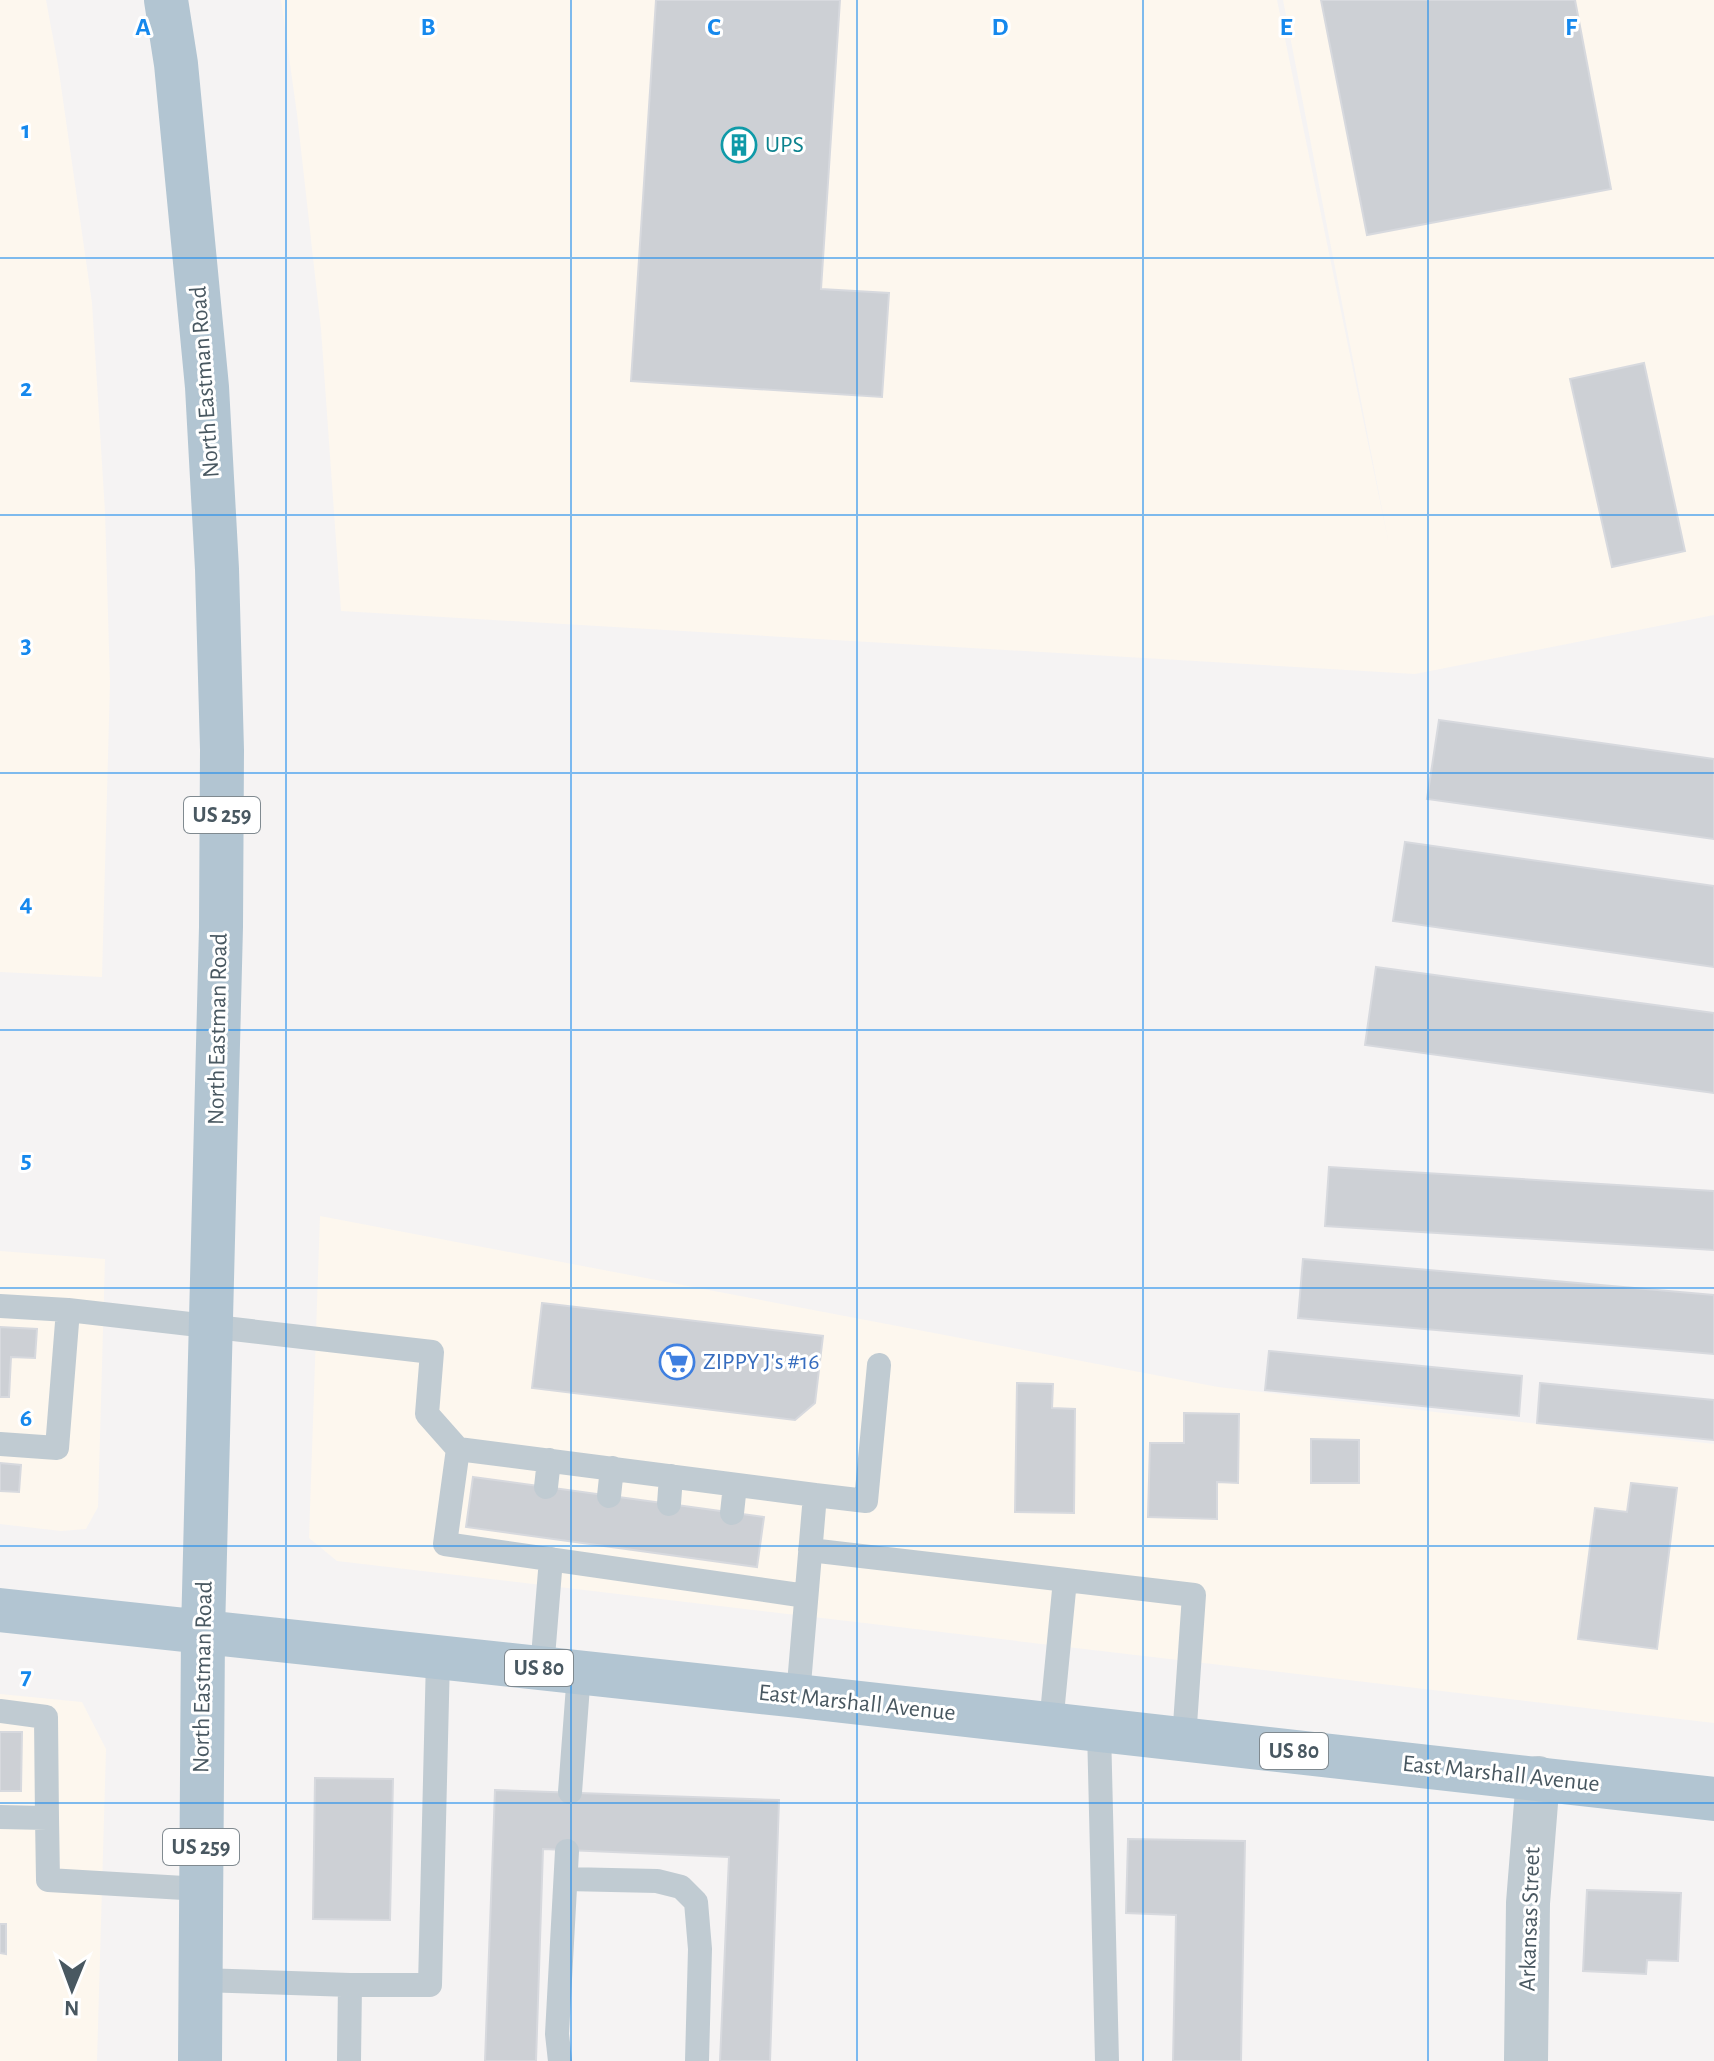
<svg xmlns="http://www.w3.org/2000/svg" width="1714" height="2061" viewBox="0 0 1714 2061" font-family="'Alegreya Sans',sans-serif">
  <rect width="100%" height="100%" fill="#f5f3f3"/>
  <path fill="#fdf7ee" d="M0,0h46l12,65 34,238 13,209 5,171 -8,294 -102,-5z
    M281,0h996l112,545 -106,-545h431v615l-299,59 -1074,-63 -20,-282 -24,-215z
    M320,1216l898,171 496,57v279l-1377,-162 -28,-23z
    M0,1251l105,8 -7,248 -12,22 -25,2 -61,-7z
    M0,1694l82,8 24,47 -9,312h-97z"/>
  <path fill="#cdd0d5" stroke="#d7d9de" stroke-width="2" d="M656,0h184l-19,289 68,4 -7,104 -251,-16z
    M1321,0h254l36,189 -244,46z
    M1644,363l41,188 -73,16 -42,-188z
    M1439,720l275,39v80l-287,-40z
    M1405,842l309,44v81l-321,-46z
    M1376,967l338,46v80l-349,-48z
    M1329,1167l385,24v59l-389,-24z
    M1303,1259l411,36v59l-416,-36z
    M542,1303l281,33 -8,67 -20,17 -263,-32z
    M0,1327l37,2 -2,29 -24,-1 -2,40h-9z
    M1269,1351l253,25 -3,40 -254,-26z
    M1017,1383l36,1 -1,24 23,1 -1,104 -59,-1z
    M1540,1383l174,17v40l-177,-17z
    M1184,1413l55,1 -1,69 -21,-1v37l-69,-2 2,-74h34z
    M1311,1439l48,1v43h-48z
    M0,1463l21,2 -2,27 -19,-1z
    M473,1477l291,40 -7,50 -291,-40z
    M1631,1483l46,5 -20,161 -79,-10 17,-131 32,4z
    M0,1732h22l-1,59h-21z
    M315,1778l78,1 -3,141 -77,-1z
    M495,1790l284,10 -9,261h-50l9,-204 -186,-8 -7,212h-51z
    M1128,1839l117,2 -4,220h-68l3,-146 -50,-2z
    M1587,1890l94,3 -3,68 -31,-1 -1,14 -63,-3z
    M0,1924h6v30l-6,-1z"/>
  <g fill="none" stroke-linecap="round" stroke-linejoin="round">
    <path stroke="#c0cbd2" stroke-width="24" d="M0,1306l68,4 364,42 -5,62 31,35 357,46 -17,201
      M0,1444l57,4 11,-138
      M458,1449l-13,95 361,52
      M546,1487l3,-27
      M815,1495l51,6 13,-136
      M609,1496l3,-28
      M669,1504l2,-28
      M732,1513l3,-28
      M810,1550l384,45 -10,144
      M542,1669l9,-110
      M0,1711l46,6 1,101
      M1051,1724l14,-144
      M1099,1729l8,332
      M570,1792l9,-119
      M0,1817l47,1 1,62 153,9
      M566,1879l91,2 24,6 15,15 4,47 -3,112
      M200,1980l150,5 -1,76
      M350,1985h80l8,-327
      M560,2061l-3,-27 10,-183"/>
    <path stroke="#c0cbd2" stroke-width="44" d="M1526,2061l2,-158 10,-125"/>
    <path stroke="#b2c5d2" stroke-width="44" d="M166,0l10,64 31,323 10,182 5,181 -1,177 -18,705 -3,429
      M0,1610l798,86 916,103"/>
  </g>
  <path fill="none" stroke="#1588ed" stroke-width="2" stroke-opacity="0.55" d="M286,0v2061M571,0v2061M857,0v2061M1143,0v2061M1428,0v2061M0,258h1714M0,515h1714M0,773h1714M0,1030h1714M0,1288h1714M0,1546h1714M0,1803h1714"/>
  <defs>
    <g id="building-ring" transform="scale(1.8)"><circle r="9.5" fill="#fff" stroke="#0f9aa8" stroke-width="1.5"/><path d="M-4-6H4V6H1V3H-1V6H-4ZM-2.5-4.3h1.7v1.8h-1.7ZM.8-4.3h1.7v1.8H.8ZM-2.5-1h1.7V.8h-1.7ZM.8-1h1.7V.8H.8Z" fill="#0f9aa8"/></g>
    <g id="supermarket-ring" transform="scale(1.8)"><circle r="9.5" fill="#fff" stroke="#3f7fe0" stroke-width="1.5"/><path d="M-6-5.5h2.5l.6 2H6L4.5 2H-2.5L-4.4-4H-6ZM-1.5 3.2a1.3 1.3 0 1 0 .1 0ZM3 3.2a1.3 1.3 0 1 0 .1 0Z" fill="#3f7fe0"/></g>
  </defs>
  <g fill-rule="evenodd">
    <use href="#building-ring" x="739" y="145"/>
    <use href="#supermarket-ring" x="677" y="1362"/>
  </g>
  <g text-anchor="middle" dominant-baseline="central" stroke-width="6" stroke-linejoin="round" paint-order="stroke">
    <g fill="#fff" stroke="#808a90" stroke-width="2">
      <rect x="184" y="797" width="76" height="36" rx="6"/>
      <rect x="505" y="1650" width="68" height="36" rx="6"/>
      <rect x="1260" y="1733" width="68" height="36" rx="6"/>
      <rect x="163" y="1829" width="76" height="36" rx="6"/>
    </g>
    <g font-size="22" font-weight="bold" fill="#495861">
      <text x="222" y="815">US 259</text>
      <text x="539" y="1668">US 80</text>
      <text x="1294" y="1751">US 80</text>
      <text x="201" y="1847">US 259</text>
    </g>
    <g font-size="24" fill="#0d838f" stroke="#fff" text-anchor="start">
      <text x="765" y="145">UPS</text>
    </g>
    <g font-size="24" fill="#495861" stroke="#fff">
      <text transform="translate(205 382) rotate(-94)">North Eastman Road</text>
      <text transform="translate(218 1029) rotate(-89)">North Eastman Road</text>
      <text transform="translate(203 1677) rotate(-89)">North Eastman Road</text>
      <text transform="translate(857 1703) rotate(6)">East Marshall Avenue</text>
      <text transform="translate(1501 1774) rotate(6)">East Marshall Avenue</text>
      <text transform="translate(1530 1919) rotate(-88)">Arkansas Street</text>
    </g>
    <g font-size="24" fill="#366cbe" stroke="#fff" text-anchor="start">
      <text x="703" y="1362">ZIPPY J's #16</text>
    </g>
  </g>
  <g font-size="26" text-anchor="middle" font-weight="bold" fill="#1588ed" stroke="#fff" stroke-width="6" stroke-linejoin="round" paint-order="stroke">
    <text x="143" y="35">A</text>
    <text x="428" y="35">B</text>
    <text x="714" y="35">C</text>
    <text x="1000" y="35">D</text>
    <text x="1286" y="35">E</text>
    <text x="1571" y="35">F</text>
    <text x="26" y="138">1</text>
    <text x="26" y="396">2</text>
    <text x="26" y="653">3</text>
    <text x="26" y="911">4</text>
    <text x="26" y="1168">5</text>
    <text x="26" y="1426">6</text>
    <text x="26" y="1684">7</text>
  </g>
  <g transform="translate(72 1989) rotate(181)" stroke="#ffffff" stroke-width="6" paint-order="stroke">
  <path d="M0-6L14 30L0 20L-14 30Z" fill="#495861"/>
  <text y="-12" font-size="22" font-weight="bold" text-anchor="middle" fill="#495861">N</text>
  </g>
</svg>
